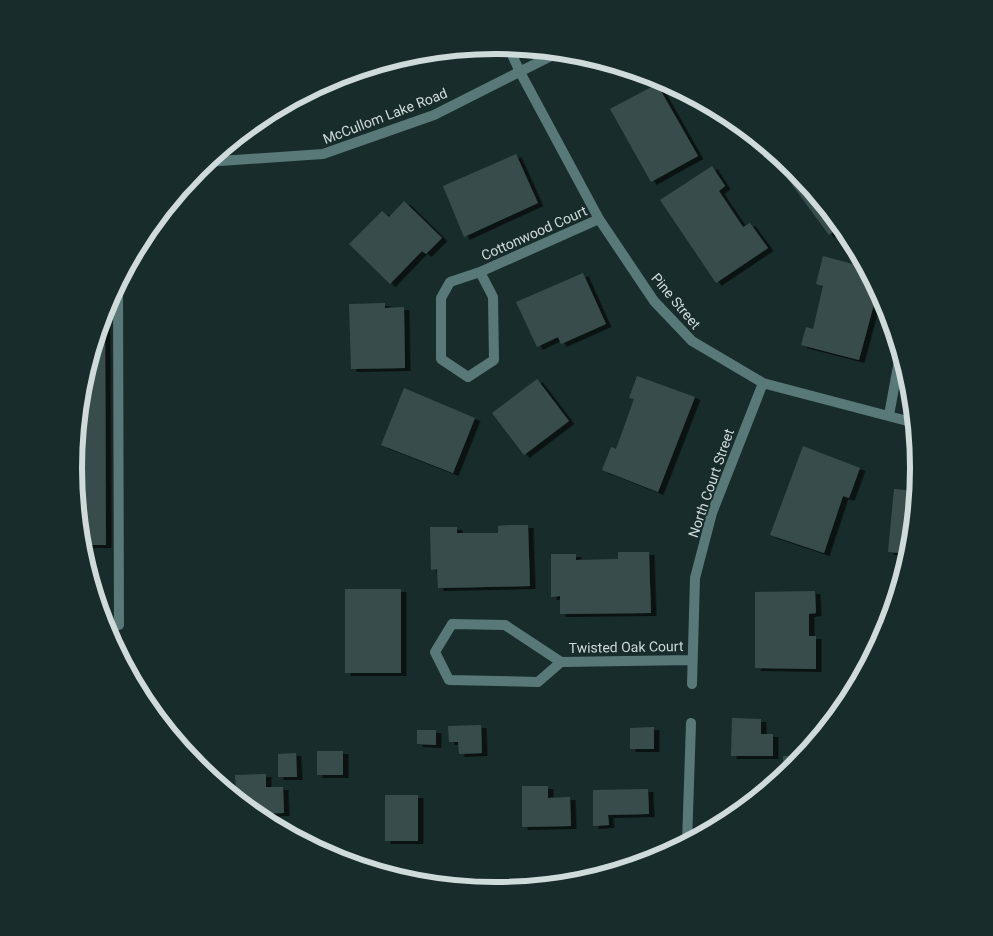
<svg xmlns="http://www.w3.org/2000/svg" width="993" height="936" viewBox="0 0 993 936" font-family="Roboto,sans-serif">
  <defs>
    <filter id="shadow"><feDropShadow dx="5.5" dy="3" stdDeviation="0" flood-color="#0009"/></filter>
  </defs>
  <rect width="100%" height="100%" fill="#192c2c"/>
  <path fill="#394d4c" filter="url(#shadow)" d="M657,84l41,72 -47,26 -41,-73z
    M516,154l22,49 -74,34 -21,-51z
    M712,166l13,20 -6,5 24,36 7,-4 18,25 -52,35 -56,-83z
    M793,167l49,58 -13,10 -45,-61z
    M404,201l38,37 -16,16 -4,-3 -32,33 -41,-40 33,-33 7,6z
    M823,256l44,12 11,21 -19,71 -58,-15 5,-18 7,2 10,-43 -7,-2z
    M583,273l23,51 -45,20 -3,-7 -21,10 -21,-45z
    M385,303v5l19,-1 1,61 -54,1 -2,-65z
    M105,310l1,235h-25l-7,-77 8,-83z
    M637,376l58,21 -37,95 -56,-22 9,-23 5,2 18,-50 -5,-1z
    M537,379l32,42 -45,34 -32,-42z
    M404,388l71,30 -22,55 -72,-28z
    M803,446l57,22 -11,30 -6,-2 -19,57 -54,-18z
    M894,489l23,2 -7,63 -22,-2z
    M508,525h20l2,61 -92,2 -1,-19 -6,1 -1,-43h27v6h41v-7z
    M618,552h31l2,61 -91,1v-18l-9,1v-43h25v6l42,-1z
    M345,589h56v84h-56z
    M815,591l1,22 -7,1v22h7v33l-61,-1v-76z
    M732,718l29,1v15h12v22h-42z
    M481,725l1,28 -23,1 -1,-12h-9l-1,-16z
    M654,727v22h-24v-21z
    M417,730h19v15l-19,-1z
    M317,751h26v24h-26z
    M296,753l1,24h-19v-23z
    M783,756h22l-10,11 -11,10z
    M266,774v13h17l1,26 -30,1 -28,-24h10l-1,-15z
    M522,786h26v12l22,-1 1,29 -49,1z
    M648,789l1,25 -41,1 1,10 -16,1v-36z
    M385,795h33v46h-33z"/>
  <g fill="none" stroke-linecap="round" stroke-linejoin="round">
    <path stroke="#587978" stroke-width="10" d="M104,625h15l-1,-342"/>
    <path stroke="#587978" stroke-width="10" d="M508,46l12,26 79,147 55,82 38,40 71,42 152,40
      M480,272l13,25 1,63 -26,17 -27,-18v-61l9,-16 30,-10 119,-53
      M889,415l12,-65
      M561,662l-23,20 -89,-2 -14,-28 17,-28 53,1 56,37 131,-2
      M692,684l3,-106 17,-65 51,-130
      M687,843l4,-120"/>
    <path stroke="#587978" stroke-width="10" d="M206,162l117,-8 111,-39 127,-64"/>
  </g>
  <g text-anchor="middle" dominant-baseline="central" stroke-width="4" stroke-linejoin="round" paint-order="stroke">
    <g font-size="14" fill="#cfdbda" stroke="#192c2c">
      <text transform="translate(385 116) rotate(-21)">McCullom Lake Road</text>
      <text transform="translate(534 233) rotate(-24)">Cottonwood Court</text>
      <text transform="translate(676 301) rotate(50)">Pine Street</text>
      <text transform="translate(711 483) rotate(-71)">North Court Street</text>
      <text transform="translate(626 647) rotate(-1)">Twisted Oak Court</text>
    </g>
  </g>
  <path d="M0 0H993V936H0ZM82 468a414 414 0 1 1 828 0a414 414 0 1 1-828 0Z" fill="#192c2c" fill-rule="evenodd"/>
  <path fill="none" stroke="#cfdbda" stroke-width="6" d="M82 468a414 414 0 1 1 828 0a414 414 0 1 1-828 0Z"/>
</svg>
